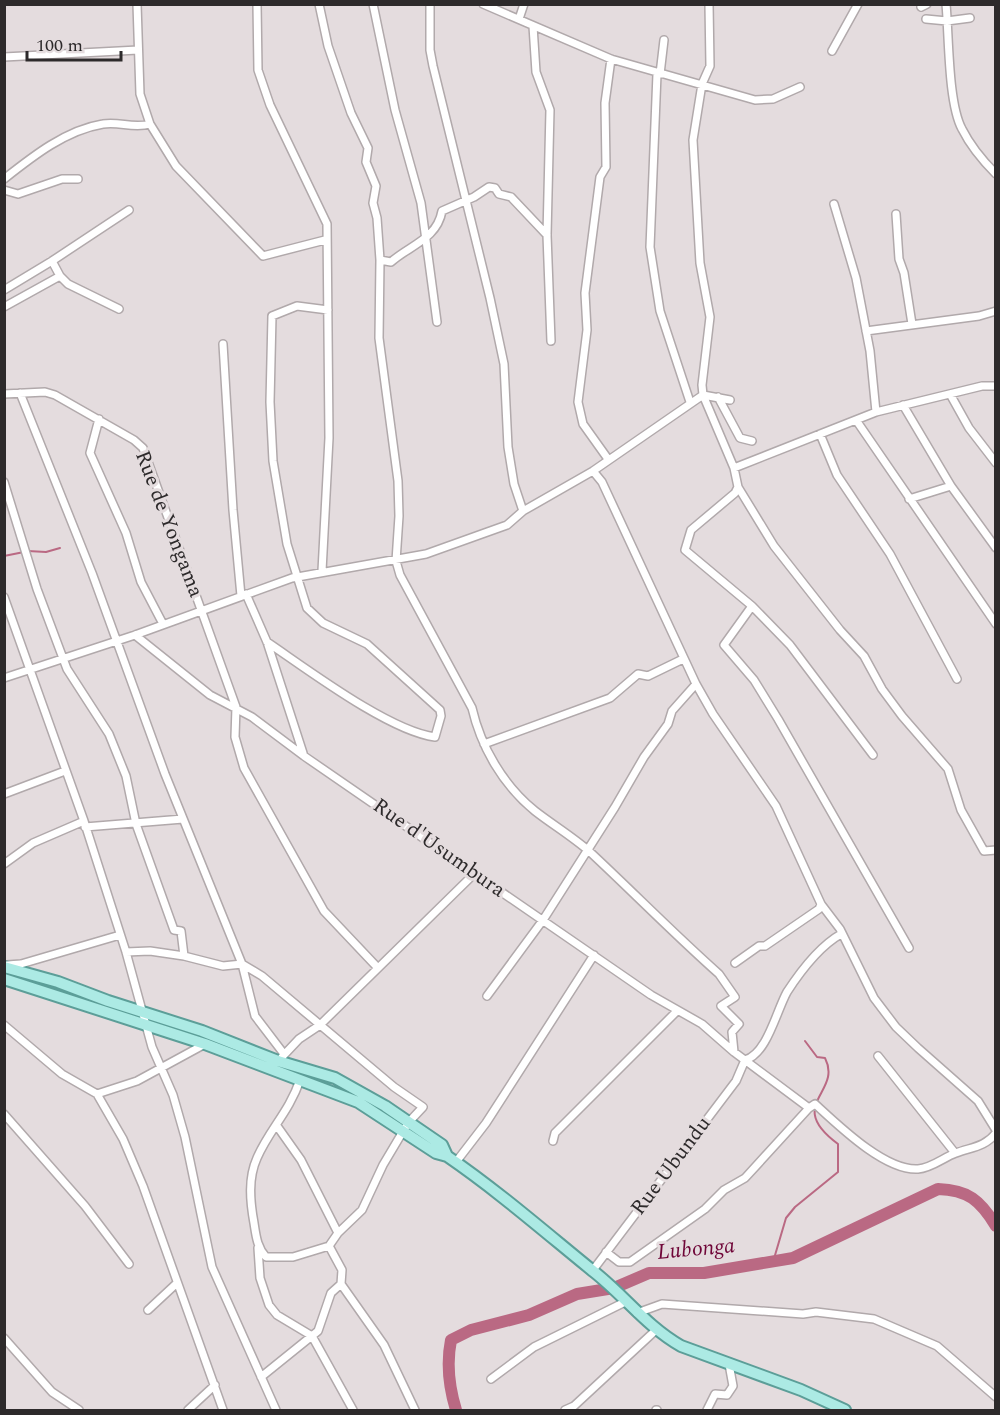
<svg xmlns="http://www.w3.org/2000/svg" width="1000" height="1415" viewBox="0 0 1000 1415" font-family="Spectral,serif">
  <rect width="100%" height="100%" fill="#e4dcde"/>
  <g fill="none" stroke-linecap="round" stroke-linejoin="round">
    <path stroke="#ba6983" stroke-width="2" d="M28,551l18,1 14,-4
      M4,556l20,-4
      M773,1262l13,-44 9,-11 43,-35v-28c-54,-40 5,-51 -13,-86l-8,-1 -12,-16"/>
    <path stroke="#ba6983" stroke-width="12" d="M456,1410c-7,-23 -10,-45 -5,-70l20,-10 58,-15 48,-21 37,-6 35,-15h55l89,-15 145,-69c30,1 42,11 58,37"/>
    <g stroke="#b1a9ab" stroke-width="10">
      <path id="street" d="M137,4l3,90 10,30 26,42 87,90 62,-16
        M257,4l1,66 12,35 57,119 2,214 -7,133
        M319,4l9,42 23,67 17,35 -2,14 10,24 -3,17 4,15 3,42 -1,78 19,143 1,35 -3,45 4,14 72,133c9,39 31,77 63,103 18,14 38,26 55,41 43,40 85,83 129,122l16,23 -14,9 18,18 -7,8 2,20
        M373,4l22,106 26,93 16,119
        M430,4v46l3,16 57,232 14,66 4,83 6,37 9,27
        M483,4l128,55 144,41 18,-1 27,-12
        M709,4l1,62 -8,18 -9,56 7,123 10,54 -8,68 1,10 27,5
        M946,4c3,32 2,99 16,125 8,16 21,32 34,45
        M921,7l6,-3
        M519,19l5,-15
        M926,19l21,2 23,-3
        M533,26l3,46 14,38 -3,125 4,106
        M832,51l26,-47
        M4,57l134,-7
        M657,74l-7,173 10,64 30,91
        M660,74l4,-34
        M4,179c29,-23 62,-49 99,-55 16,-3 30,5 47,0
        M4,190l14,4 44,-15h16
        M834,204l22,74 14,73 6,61
        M896,214l3,45 5,14 8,51
        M380,260l11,2c19,-17 46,-23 51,-51l32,-14 15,-10 6,1 4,6 12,3 36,38
        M4,290l48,-29
        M4,307l56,-31
        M119,309l-51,-25 -8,-8 -8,-15 77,-51
        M866,331l113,-15 17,-5
        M223,344l10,166 8,86
        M20,393l72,180 73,201 77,190 13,52 29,38
        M4,394l41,-2 10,3 79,45 9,8 93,259 -1,30 9,31 80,143 53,56
        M950,394l19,34 27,35
        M718,397l22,41 12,3
        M903,405l48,81
        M99,419l-9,34 36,80 15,49 22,42
        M856,420l140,204
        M820,434l17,41 53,79 67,125
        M608,459l-25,-35 -5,-22 9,-72 -2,-37 15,-116 6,-10 -1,-64 6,-44
        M734,468l142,-56 106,-26h14
        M593,471l9,11 94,202 17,30 63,92 45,98 19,25 34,69 22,29 22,21 60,53 18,29
        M4,482l33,107 30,80 42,65 17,42 10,48 38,106 7,1 3,25
        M738,487l-3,6 -44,37 -6,20 67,56 38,39 83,110
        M909,499l42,-13 45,62
        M246,594l21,48 36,111
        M4,597l80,224 42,131 26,95 21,48 12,42 27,130 64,143
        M752,606l-28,39 30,35 24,39 131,229
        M135,635l75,60 42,22 52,39 347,239 51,29 32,28 75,56
        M267,642c40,27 122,89 168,95l6,-21 -1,-6 -73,-66 -44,-21 -16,-15 -20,-64 -14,-83 -3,-59 2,-86 25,-10 31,4
        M4,678l131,-43 157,-57 134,-24 81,-29 16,-14 70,-40 110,-76 31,73 4,19 36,59 66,84 24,26 18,33 20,27 46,53 13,41 23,41 12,-1
        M484,744l126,-46 28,-24 10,2 35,-17
        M4,794l61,-23
        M85,827l98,-8
        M4,864l29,-21 51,-22
        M126,952l24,-1 34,5 39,10 19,-2 20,12 132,111 29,20 -15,16 -25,42 -21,45 -24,23 -9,13 -36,11h-27c-9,-10 -10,-21 -12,-34 -4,-22 -6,-45 3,-65 12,-28 32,-46 43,-78
        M735,963l24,-17h6l54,-37 2,-5
        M7,965l14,-1 99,-29
        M487,996l56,-76 72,-113 29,-50 24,-33 4,-13 24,-27
        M4,1025l58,49 35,20 26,45 20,47 80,224
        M878,1056l77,97
        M282,1057l17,-18 21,-14 155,-152
        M745,1060c22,-6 31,-48 42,-68 13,-20 33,-46 54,-58
        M97,1094l40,-13 68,-37
        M4,1114l81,92 44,58
        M277,1126l24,34 37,73
        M553,1141l2,-8 122,-122
        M456,1162l30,-39 108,-168
        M329,1246l13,24 -1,14 43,61 31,65
        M258,1248l2,30 9,27 8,10 35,21 41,74
        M606,1252l13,10h11l75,-53 19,-19 21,-12 64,-70 6,-4c24,22 70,67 103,65 14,-1 26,-12 38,-16 16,-6 29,-6 40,-20
        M593,1270l143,-189 9,-21
        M148,1310l29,-27
        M637,1313l25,-9 141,10 13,-2 58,7 63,27 59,51
        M4,1338l48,54 27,18
        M261,1377l57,-46 13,-38 10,-9
        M491,1379l43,-32 91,-45
        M188,1410l27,-25
        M565,1410l9,-4 82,-76
        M656,1410h1
        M707,1410l8,-16 12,1 6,-9 -4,-22"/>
    </g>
    <g stroke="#5c9e98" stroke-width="14">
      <path id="primary" d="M4,967l54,15 50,19 94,30 76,30 57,17 50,28 57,39 5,11
        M4,979l201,65 153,58 78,51 11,3c51,35 98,76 146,115 31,24 53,55 88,75l120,44 44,20"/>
    </g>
    <use href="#street" stroke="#fff" stroke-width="7"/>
    <use href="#primary" stroke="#aceae4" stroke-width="10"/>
  </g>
  <g text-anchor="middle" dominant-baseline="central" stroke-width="6" stroke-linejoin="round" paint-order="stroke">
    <g font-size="21" fill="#2d2a2b" stroke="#e4dcde">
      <text transform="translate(169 524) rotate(69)">Rue de Yongama</text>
      <text transform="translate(439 848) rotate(35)">Rue d'Usumbura</text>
      <text transform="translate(671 1166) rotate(-53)">Rue Ubundu</text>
    </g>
    <g font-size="22" font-style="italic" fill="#6f0638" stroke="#e4dcde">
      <text transform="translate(696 1249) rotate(-5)">Lubonga</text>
    </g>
  </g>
  <rect width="1000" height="1415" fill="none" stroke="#2d2a2b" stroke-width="12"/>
  <path d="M27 51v9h94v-9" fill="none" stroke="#2d2a2b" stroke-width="3"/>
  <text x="36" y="51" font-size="18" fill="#2d2a2b" stroke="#e4dcde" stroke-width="4.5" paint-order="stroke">100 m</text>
</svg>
